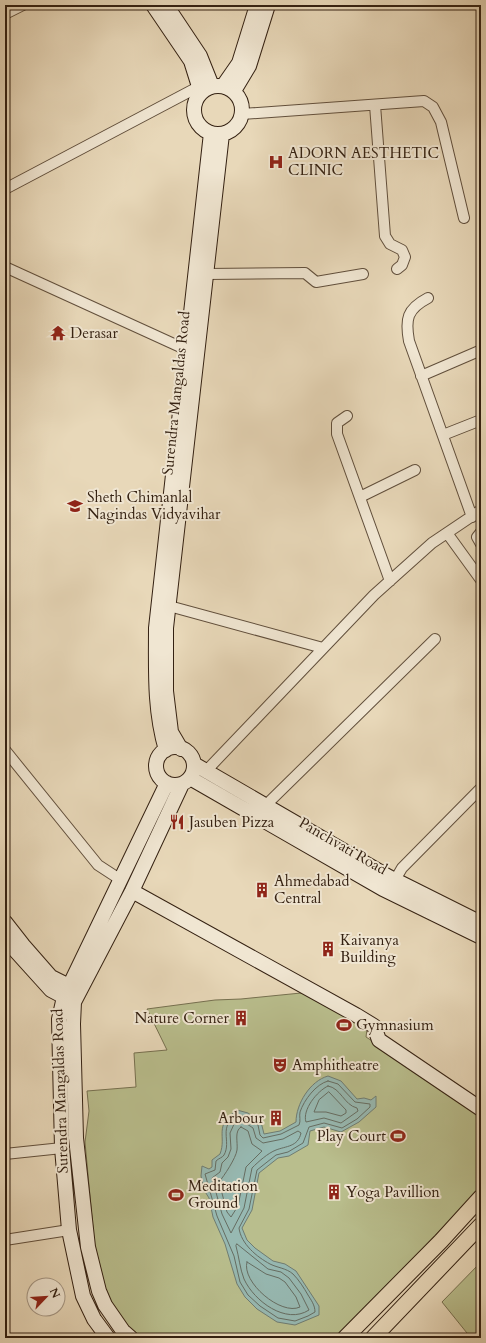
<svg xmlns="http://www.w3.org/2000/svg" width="486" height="1343" viewBox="0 0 486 1343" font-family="Cardo,serif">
  <rect width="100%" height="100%" fill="#e8d8b9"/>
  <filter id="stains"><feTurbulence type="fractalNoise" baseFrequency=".005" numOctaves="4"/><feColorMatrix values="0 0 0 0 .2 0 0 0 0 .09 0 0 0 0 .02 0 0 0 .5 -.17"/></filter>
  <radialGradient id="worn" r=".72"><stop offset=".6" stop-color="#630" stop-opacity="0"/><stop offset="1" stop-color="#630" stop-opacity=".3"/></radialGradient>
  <path fill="#b9be8d" stroke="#767050" d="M301,993l19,7 47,29 -1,8 115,75v76l-145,150h-204l-34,-55 -13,-141 4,-31 -2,-20 49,-4 -2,-34 33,-3 -20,-41 68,-9 26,-1z
    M481,1262v76h-10l-29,-36z"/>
  <path fill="#97b9b2" stroke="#6f7c72" d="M328,1076l13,5 16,18 7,-1 7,2 5,-4v11l-17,15 -18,10 -17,-5 -14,4 -2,14 -19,11 -11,2 -19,15 -7,37 -10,18 5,12 8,8 18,13 12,3 11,7 23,35v9l-24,10 -18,-3 -20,-13 -12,-12 -8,-13 -12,-40 -12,-27 -4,-19 -5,-8 -3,-14 1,-10 7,3 3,-2v-7l8,-6c7,-18 -7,-28 17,-44l11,3 13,9 3,12 16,-3 16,-9c0,-18 14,-41 32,-46z"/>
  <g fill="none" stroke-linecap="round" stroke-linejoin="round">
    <path stroke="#666d62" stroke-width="1" d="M328,1081l10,3 17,18 15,2v3l-13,12 -15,9 -18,-5 -15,4 -6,16 -15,9 -12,3 -19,15 -8,39 -10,19c2,16 18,29 31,36 8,4 16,4 23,10 6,6 11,14 15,21 3,5 7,10 7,17l-7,4 -13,5 -17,-3 -18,-12 -12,-11 -8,-13 -6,-26 -17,-40 -12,-42 10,-4 1,-9c3,-3 6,-3 8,-6 8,-14 -7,-29 14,-40l8,2 12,8 2,10 3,3 18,-4 18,-9c2,-4 0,-9 1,-13 4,-12 16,-28 28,-31z
      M328,1086c13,2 16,19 29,22l1,3 -17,12 -17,-5 -18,4c-4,-12 11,-31 22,-36z
      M329,1092l17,18v3l-5,3 -15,-4h-12l5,-12z
      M238,1120l6,2 9,6 3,10 7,5 20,-4 15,-8 3,2c-3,14 -15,13 -25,17 -8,3 -18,12 -24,18l-8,40 -13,25 -9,-19 -10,-36 8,-6 2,-9 6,-6 3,-8 -1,-16 5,-11z
      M241,1127l7,4 4,13 10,7 -16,16 -8,39 -7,11 -4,-5 -8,-30c5,-6 17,-24 18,-32 1,-8 -3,-19 4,-23z
      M237,1244l31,25 13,3 8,6 12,16 8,16c-23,15 -55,-9 -65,-31 -4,-10 -5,-22 -8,-33z
      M247,1262l19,12 13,4 6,4 11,15 4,10c-19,9 -59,-25 -53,-45z"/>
    <g stroke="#614f3c" stroke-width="12">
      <path id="street" d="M5,14l18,-9
        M375,105l10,131 5,8 12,6 3,7 -3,8 -5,4
        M242,114l182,-13 9,6 8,15 23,96
        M5,189l195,-103
        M5,267l182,83
        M206,274l99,-1 11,9 47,-8
        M428,298c-21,11 -23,21 -19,43l63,176
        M421,376l58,-25
        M347,416l-10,7v11l53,147
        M443,435l38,-15
        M360,497l55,-27
        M481,532l-4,5 4,7
        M447,533l34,47
        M169,606l154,42
        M5,750l93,115 23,15
        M206,771l168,-176 58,-52 49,-33
        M266,805l169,-166
        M395,880l7,-12 79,-80
        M5,1154l57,-6
        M5,1240l64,-10"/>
    </g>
    <g stroke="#342112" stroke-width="16">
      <path id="secondary" d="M153,5l38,56 10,32
        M166,5l34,51 12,30
        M223,86l16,-23 18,-58
        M194 110a24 24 0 1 1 48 0a24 24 0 1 1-48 0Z
        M234,91l15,-25 19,-61
        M156 766a19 19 0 1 1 38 0a19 19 0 1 1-38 0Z
        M181,749l-10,-17 -5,-41v-63l56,-494
        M166,750c-12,-40 -10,-81 -10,-122l55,-495
        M194,764l195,113 92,46
        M190,778l193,111 98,48
        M132,891l224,124 18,11 5,14 102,69
        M5,922l18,23 28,32 26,13
        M5,939l46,51 21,11
        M108,1338l-14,-19 -11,-23 -14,-66 -7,-82 -3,-129 5,-22 103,-214
        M131,1338l-8,-7 -18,-26 -6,-14 -11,-44 -12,-109 -3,-114 1,-22 58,-111 50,-107"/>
    </g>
    <g stroke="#342112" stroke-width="17">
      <path id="primary" d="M345,1338l96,-97 40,-44
        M373,1338l108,-113"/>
    </g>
    <use href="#street" stroke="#f0e6d2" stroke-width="10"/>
    <use href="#secondary" stroke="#f0e6d2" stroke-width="14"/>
    <use href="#primary" stroke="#e8d8b9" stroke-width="15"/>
  </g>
  <defs>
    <g id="hospital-bare" transform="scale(1.2)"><path d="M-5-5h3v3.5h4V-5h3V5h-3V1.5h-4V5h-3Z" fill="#8f2418" stroke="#f0e6d2" stroke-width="2.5" paint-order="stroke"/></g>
    <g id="temple-bare" transform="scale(1.2)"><path d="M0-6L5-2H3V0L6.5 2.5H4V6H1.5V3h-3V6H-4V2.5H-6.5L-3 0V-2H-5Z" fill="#8f2418" stroke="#f0e6d2" stroke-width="2.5" paint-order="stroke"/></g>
    <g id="school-bare" transform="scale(1.2)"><path d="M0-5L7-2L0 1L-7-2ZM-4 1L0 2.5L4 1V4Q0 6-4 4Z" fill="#8f2418" stroke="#f0e6d2" stroke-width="2.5" paint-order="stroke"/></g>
    <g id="restaurant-bare" transform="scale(1.2)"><path d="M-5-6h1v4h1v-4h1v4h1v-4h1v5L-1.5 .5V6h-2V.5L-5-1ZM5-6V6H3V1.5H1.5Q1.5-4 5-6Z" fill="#8f2418" stroke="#f0e6d2" stroke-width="2.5" paint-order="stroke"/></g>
    <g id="building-bare" transform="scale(1.2)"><path d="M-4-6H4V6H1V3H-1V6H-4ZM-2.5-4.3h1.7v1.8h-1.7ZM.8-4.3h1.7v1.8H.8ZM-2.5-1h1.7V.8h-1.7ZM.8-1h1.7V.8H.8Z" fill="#8f2418" stroke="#f0e6d2" stroke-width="2.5" paint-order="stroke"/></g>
    <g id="stadium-bare" transform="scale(1.2)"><path d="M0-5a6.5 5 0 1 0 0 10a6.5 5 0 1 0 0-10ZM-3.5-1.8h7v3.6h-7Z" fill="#8f2418" stroke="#f0e6d2" stroke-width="2.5" paint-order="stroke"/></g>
    <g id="theatre-bare" transform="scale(1.2)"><path d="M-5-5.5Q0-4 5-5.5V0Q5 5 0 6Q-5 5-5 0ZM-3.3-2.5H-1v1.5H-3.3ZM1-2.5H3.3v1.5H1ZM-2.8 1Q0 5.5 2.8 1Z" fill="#8f2418" stroke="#f0e6d2" stroke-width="2.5" paint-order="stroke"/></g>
  </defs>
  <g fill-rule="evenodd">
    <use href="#hospital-bare" x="276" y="162"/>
    <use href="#temple-bare" x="58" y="333"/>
    <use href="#school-bare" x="75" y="506"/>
    <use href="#restaurant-bare" x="177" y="822"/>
    <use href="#building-bare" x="262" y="890"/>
    <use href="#building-bare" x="328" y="949"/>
    <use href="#building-bare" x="241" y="1018"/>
    <use href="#stadium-bare" x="344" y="1025"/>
    <use href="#theatre-bare" x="280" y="1065"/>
    <use href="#building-bare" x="276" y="1118"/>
    <use href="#stadium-bare" x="398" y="1136"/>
    <use href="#building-bare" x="334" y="1192"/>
    <use href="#stadium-bare" x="176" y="1195"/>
  </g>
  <g text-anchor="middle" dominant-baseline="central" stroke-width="4" stroke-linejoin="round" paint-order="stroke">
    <g font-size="15" fill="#342112" stroke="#f0e6d2" text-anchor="start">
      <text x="288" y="153">ADORN AESTHETIC<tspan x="288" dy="17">CLINIC</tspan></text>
      <text x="70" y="333">Derasar</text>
      <text x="87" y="497">Sheth Chimanlal<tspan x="87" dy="17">Nagindas Vidyavihar</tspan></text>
      <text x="189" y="822">Jasuben Pizza</text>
      <text x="274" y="881">Ahmedabad<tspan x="274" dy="17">Central</tspan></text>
      <text x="340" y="940">Kaivanya<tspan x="340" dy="17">Building</tspan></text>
      <text x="229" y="1018" text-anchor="end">Nature Corner</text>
      <text x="356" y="1025">Gymnasium</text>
      <text x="292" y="1065">Amphitheatre</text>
      <text x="264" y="1118" text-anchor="end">Arbour</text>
      <text x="386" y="1136" text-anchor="end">Play Court</text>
      <text x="188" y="1186">Meditation<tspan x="188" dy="17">Ground</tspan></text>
      <text x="346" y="1192">Yoga Pavillion</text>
    </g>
    <g font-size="15" fill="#342112" stroke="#f0e6d2">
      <text transform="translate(176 393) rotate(-84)">Surendra Mangaldas Road</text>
      <text transform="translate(343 846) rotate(30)">Panchvati Road</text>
      <text transform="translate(60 1091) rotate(-92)">Surendra Mangaldas Road</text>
    </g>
  </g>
  <rect width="486" height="1343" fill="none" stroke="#e8d8b9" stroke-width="20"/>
  <rect x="6" y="6" width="474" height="1331" fill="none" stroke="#342112" stroke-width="2"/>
  <rect x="10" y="10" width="466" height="1323" fill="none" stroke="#342112"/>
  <g transform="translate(46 1297) rotate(65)"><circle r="19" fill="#f0e6d2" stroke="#a59785"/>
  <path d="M0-3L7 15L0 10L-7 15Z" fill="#8f2418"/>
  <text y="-6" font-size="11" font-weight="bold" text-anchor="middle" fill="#342112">N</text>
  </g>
  <rect width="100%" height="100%" filter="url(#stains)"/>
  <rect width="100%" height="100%" fill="url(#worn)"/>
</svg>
